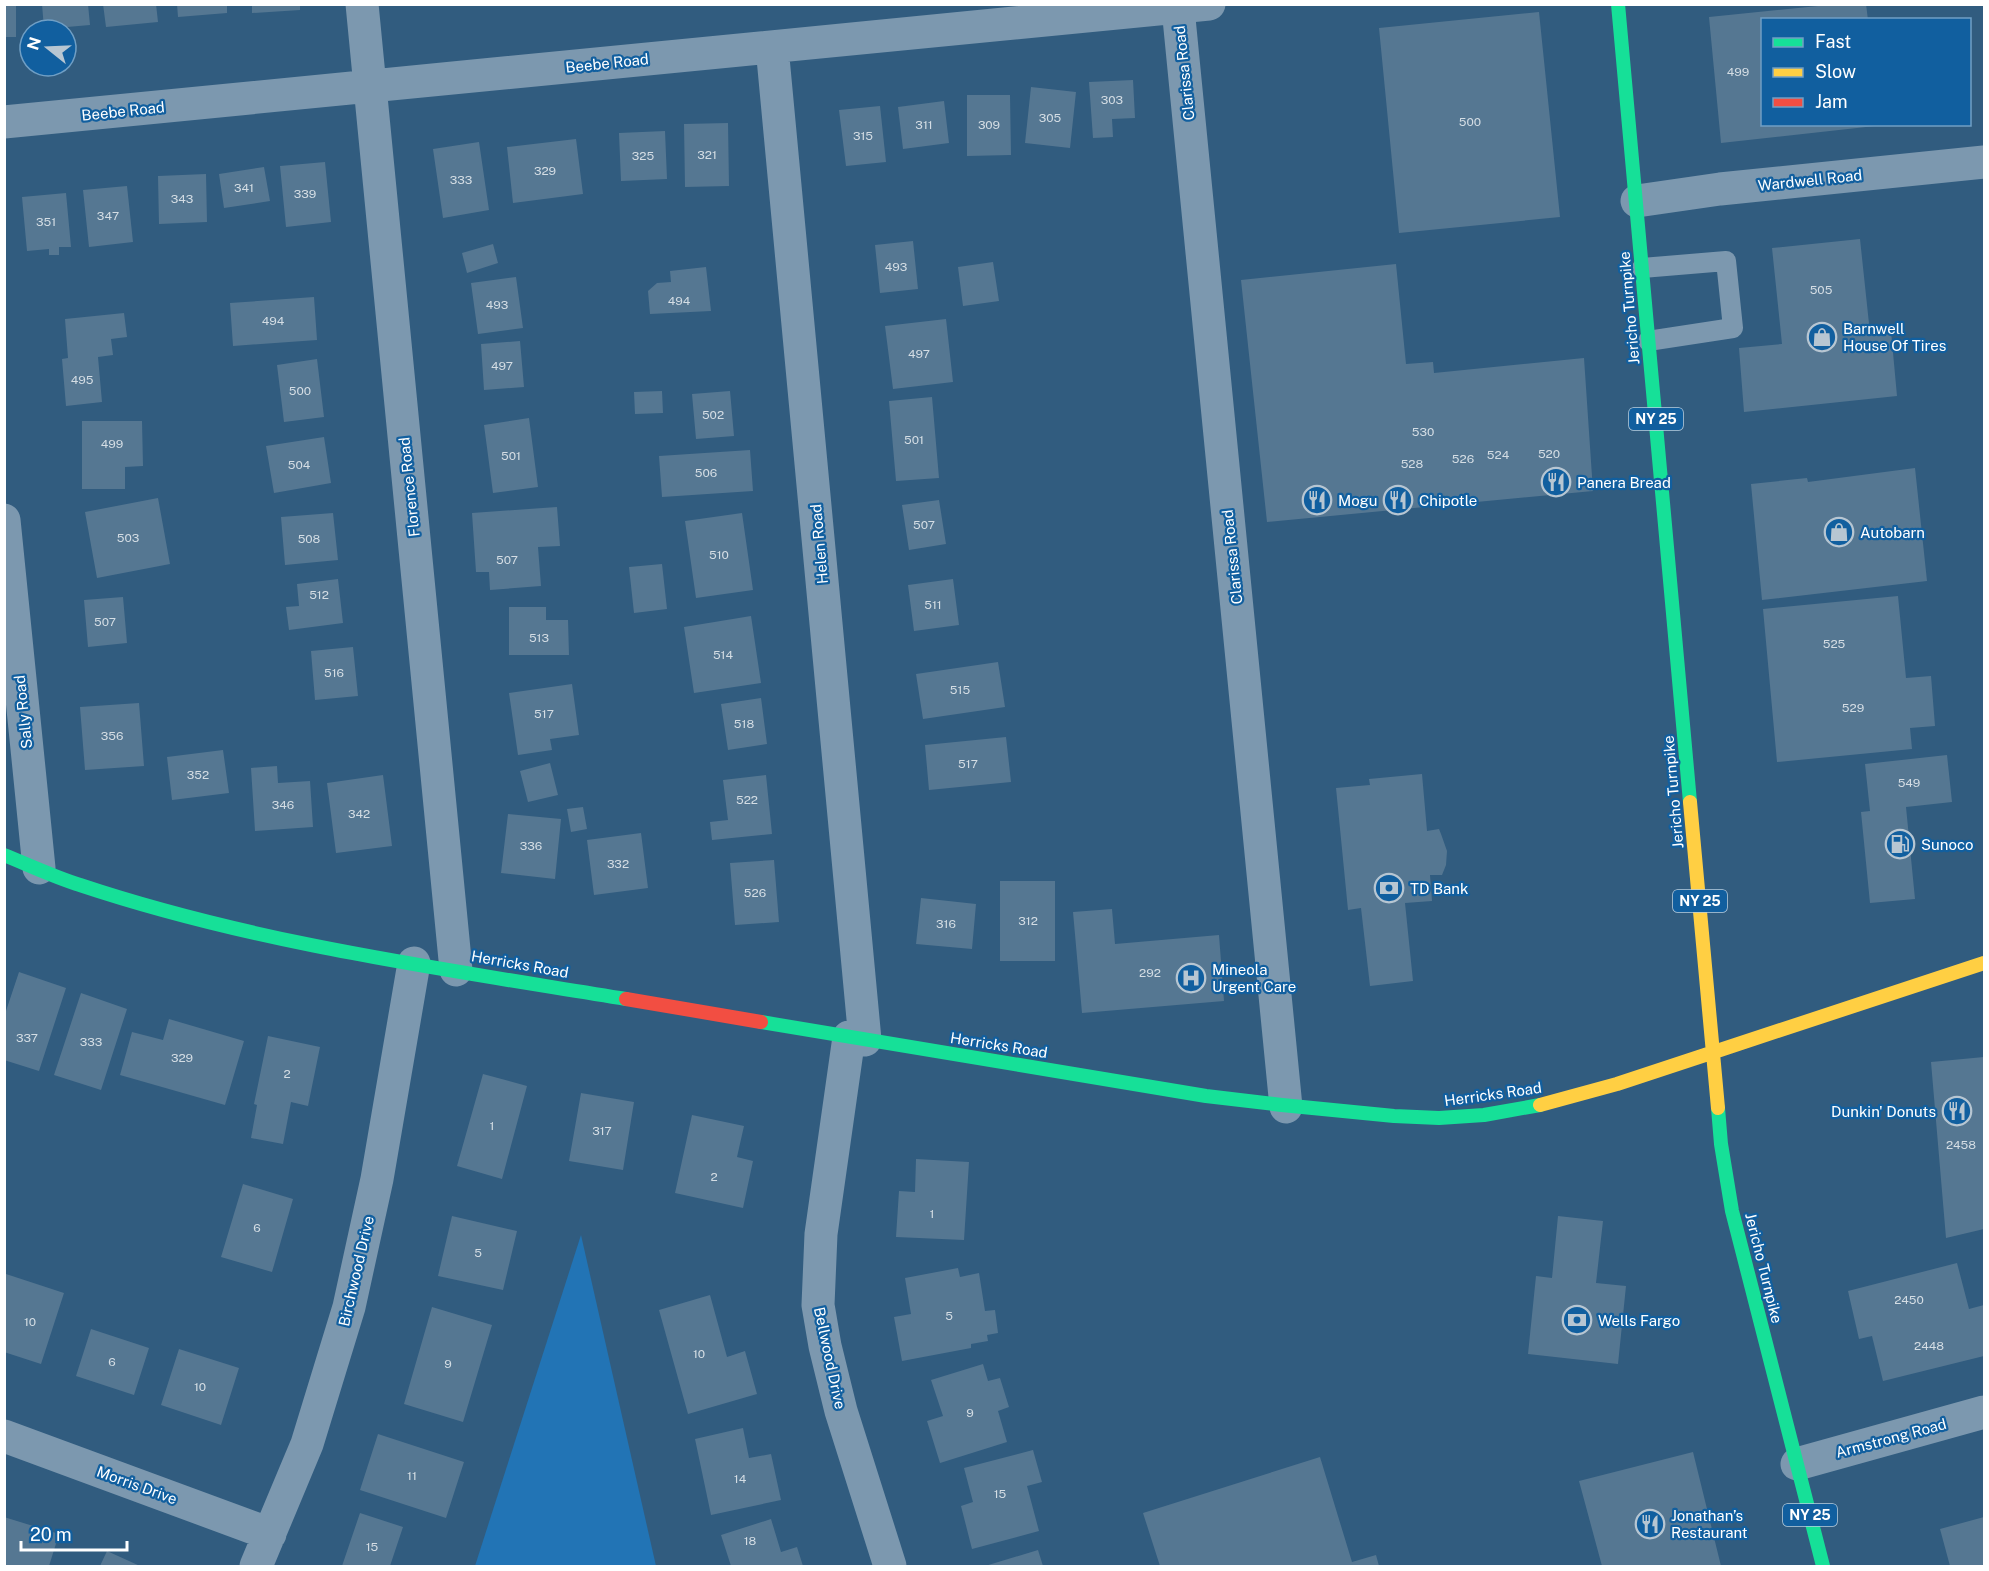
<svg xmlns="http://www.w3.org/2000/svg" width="1989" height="1571" viewBox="0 0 1989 1571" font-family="'Public Sans',sans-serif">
  <rect width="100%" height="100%" fill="#315c7f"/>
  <path fill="#2274b5" d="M581,1235l75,331h-181z"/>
  <path fill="#557792" d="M4,4h12v33h-12z
    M42,4h46l2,21 -46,4z
    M103,4h53l2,18 -52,5z
    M177,4h50v9l-49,4z
    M252,4h48v6l-48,3z
    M1838,4h28l2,16h-106v104h112l1,2 -154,17 -12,-126z
    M1539,12l21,205 -161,16 -20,-205z
    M1133,80l2,38 -23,1 1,18 -20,1 -4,-56z
    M1031,87l45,5 -6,56 -45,-5z
    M967,95h43l1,60 -44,1z
    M944,101l5,42 -46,6 -5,-42z
    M880,106l6,56 -40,4 -7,-56z
    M728,123l1,63 -44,1 -1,-63z
    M665,131l2,48 -46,2 -2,-48z
    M576,139l7,55 -70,9 -6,-56z
    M479,142l10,68 -46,8 -10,-69z
    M325,162l6,60 -45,5 -6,-61z
    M264,167l6,34 -46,7 -5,-34z
    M206,174l1,48 -48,2 -1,-48z
    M127,186l6,56 -44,5 -6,-57z
    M66,193l5,54h-12v8h-10v-6l-22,2 -5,-54z
    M1860,239l10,94 21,-2 6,65 -153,16 -5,-64 43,-4 -10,-96z
    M913,241l5,48 -38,4 -5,-48z
    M493,244l5,19 -31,10 -5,-20z
    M993,262l6,39 -36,5 -5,-39z
    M1396,264l10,100 27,-2 1,11 150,-15 9,133 -326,31 -26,-242z
    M706,267l5,44 -61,3 -2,-23 9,-8 14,-1 -1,-11z
    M516,277l7,51 -45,6 -7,-51z
    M314,297l3,43 -84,6 -3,-43z
    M124,313l3,24 -16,2 2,16 -15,2 4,45 -36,4 -4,-47 6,-1 -3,-39z
    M946,319l7,63 -60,7 -8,-63z
    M520,341l4,46 -40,3 -3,-46z
    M317,359l7,58 -40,5 -7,-57z
    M662,391l1,22 -28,1 -1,-22z
    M730,391l4,45 -38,3 -4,-45z
    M932,397l7,81 -43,3 -7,-80z
    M529,418l9,69 -45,6 -9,-68z
    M82,421h60l1,45 -18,1v22h-43z
    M324,437l7,46 -57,10 -8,-47z
    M750,450l3,41 -91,6 -3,-41z
    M1915,468l12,113 -165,19 -11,-116 56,-6 1,4z
    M158,498l12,66 -73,14 -12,-66z
    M939,500l7,44 -37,6 -7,-45z
    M557,507l3,39 -22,1 3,39 -51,4 -1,-18h-13l-4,-59z
    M333,513l5,47 -53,5 -4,-48z
    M742,513l11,77 -57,8 -11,-77z
    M662,564l5,45 -33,4 -5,-46z
    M338,579l5,44 -54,7 -3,-23 13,-1 -2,-22z
    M953,579l6,46 -45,6 -6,-46z
    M1898,596l8,82 25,-2 4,50 -25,2 2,21 -135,13 -14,-153z
    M123,597l4,46 -39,4 -4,-47z
    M509,607h37v13h22l1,35h-60z
    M751,616l10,67 -67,10 -10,-66z
    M353,647l5,49 -43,4 -4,-49z
    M998,662l7,45 -82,12 -7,-45z
    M572,684l7,51 -29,4 2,11 -34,5 -9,-62z
    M761,698l6,46 -39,6 -7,-46z
    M139,703l5,63 -59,4 -5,-63z
    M1006,737l5,45 -82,8 -4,-45z
    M223,750l6,43 -57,7 -5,-43z
    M1947,755l5,47 -46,5 9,92 -45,4 -9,-91 9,-1 -5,-47z
    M550,763l8,32 -30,7 -8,-31z
    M277,766l1,17 32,-2 3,46 -58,4 -4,-63z
    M1422,774l5,57 12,-2 2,5 6,17 -1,14 -4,10h-12l2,26 -27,2 8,78 -43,5 -9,-78 -13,2 -12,-122 34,-3 -1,-6z
    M383,775l9,71 -56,7 -9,-70z
    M766,775l6,59 -60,6 -2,-18 18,-2 -5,-40z
    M583,807l4,22 -16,3 -4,-23z
    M508,814l53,5 -6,60 -54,-6z
    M641,833l7,55 -54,7 -7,-55z
    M774,860l5,62 -44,3 -5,-62z
    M1000,881h55v80h-55z
    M921,898l55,6 -4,45 -56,-5z
    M1112,909l3,35 104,-9 5,66 -142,12 -9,-101z
    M19,972l47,16 -27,83 -35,-11v-43z
    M81,993l46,16 -26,81 -47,-15z
    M169,1019l75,22 -19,64 -105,-30 12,-43 31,8z
    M268,1036l52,11 -12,59 -17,-4 -8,42 -32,-6 6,-33 -3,-1z
    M1984,1057v172l-38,9 -15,-176z
    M483,1074l44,12 -25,93 -45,-13z
    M581,1093l53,9 -11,68 -54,-9z
    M692,1115l52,11 -7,31 16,4 -10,47 -68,-15z
    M916,1159l53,3 -5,78 -68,-3 3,-46 16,1z
    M243,1184l50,15 -21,73 -51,-15z
    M452,1216l65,15 -14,59 -65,-14z
    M1558,1216l45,5 -7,62 30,3 -8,78 -90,-10 8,-78 16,2z
    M1957,1263l12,46 15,-4v51l-101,25 -11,-45 -13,3 -11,-48z
    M958,1268l2,9 19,-4 6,38 10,-1 3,23 -11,2 1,6 -17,3v4l-69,13 -8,-44 17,-3 -6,-36z
    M6,1274l58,19 -23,71 -37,-12v-73z
    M710,1295l17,62 18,-6 12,43 -69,20 -29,-104z
    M432,1307l60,18 -29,97 -59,-18z
    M91,1329l58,19 -15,47 -58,-19z
    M179,1349l60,19 -18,57 -60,-20z
    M983,1364l5,17 12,-3 9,29 -11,4 9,31 -67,21 -13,-42 16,-5 -12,-36z
    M743,1428l6,30 22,-4 10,46 -70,15 -16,-76z
    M378,1434l86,28 -18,56 -86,-28z
    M1033,1450l9,32 -15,4 12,45 -67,18 -11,-43 12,-4 -9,-34z
    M1693,1452l28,114h-119l-23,-85z
    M1320,1457l32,105 24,-7 3,11h-219l-17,-53z
    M360,1513l43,14 -13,39h-48z
    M4,1517l55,17 -10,32h-45z
    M1984,1517v49h-34l-10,-37z
    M771,1519l10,33 16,-5 6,19h-72l-10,-31z
    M1038,1550l5,16h-58z
    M107,1551l33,15h-40z"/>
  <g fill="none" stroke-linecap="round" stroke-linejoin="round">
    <path stroke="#7c98af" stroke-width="20" d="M1642,268l84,-7 7,67 -85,13"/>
    <path stroke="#7c98af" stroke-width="33" d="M362,4l94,966
      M1178,8l108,1099
      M772,47l93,993
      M4,122l1205,-118
      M1637,201l83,-12 264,-27
      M4,520l35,348
      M849,1037l-28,197 -3,71 7,41 16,65 49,155
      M4,1436l266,98
      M1797,1464l187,-52
      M256,1566l51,-122 42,-137 28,-128 37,-216"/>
    <path stroke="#16e098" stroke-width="14" d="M1618,4l72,798
      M4,855c25,10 50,22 76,30 177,59 363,84 546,114
      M761,1022l445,74 76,9 112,11 45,2 45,-3 56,-10
      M1718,1108l3,36 11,67 91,355"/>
    <path stroke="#ffcf43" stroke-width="14" d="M1690,802l28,306
      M1714,1052l270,-89
      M1540,1105l77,-21 97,-32"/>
    <path stroke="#f24e42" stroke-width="14" d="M626,999l135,23"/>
  </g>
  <defs>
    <g id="shop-ring" transform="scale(1.5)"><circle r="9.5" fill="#115f9f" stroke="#b7c6d2" stroke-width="1.5"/><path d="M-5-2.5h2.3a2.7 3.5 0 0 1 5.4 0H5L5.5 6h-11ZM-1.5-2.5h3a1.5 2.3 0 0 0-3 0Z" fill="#b7c6d2"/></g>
    <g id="restaurant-ring" transform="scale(1.5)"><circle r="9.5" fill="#115f9f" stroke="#b7c6d2" stroke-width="1.5"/><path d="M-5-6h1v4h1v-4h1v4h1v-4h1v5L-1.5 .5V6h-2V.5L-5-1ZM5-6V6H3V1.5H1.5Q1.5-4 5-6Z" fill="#b7c6d2"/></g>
    <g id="fuel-ring" transform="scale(1.5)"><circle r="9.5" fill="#115f9f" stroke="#b7c6d2" stroke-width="1.5"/><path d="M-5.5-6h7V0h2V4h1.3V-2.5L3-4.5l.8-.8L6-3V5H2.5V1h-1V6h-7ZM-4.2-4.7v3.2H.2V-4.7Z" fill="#b7c6d2"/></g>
    <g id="bank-ring" transform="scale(1.5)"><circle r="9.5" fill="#115f9f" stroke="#b7c6d2" stroke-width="1.5"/><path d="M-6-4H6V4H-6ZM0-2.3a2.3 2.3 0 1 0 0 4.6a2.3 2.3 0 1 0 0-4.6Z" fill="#b7c6d2"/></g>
    <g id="hospital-ring" transform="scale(1.5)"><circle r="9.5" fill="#115f9f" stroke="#b7c6d2" stroke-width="1.5"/><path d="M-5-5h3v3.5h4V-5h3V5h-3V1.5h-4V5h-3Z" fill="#b7c6d2"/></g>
  </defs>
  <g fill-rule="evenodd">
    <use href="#shop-ring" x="1822" y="337"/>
    <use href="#restaurant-ring" x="1556" y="482"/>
    <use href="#restaurant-ring" x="1317" y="500"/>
    <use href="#restaurant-ring" x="1398" y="500"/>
    <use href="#shop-ring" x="1839" y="532"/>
    <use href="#fuel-ring" x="1900" y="844"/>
    <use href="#bank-ring" x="1389" y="888"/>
    <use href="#hospital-ring" x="1191" y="978"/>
    <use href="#restaurant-ring" x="1957" y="1111"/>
    <use href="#bank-ring" x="1577" y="1320"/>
    <use href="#restaurant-ring" x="1650" y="1524"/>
  </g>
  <g text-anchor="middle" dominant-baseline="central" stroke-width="4.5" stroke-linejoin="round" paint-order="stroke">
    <g font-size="12" fill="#d4dde4">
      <text x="1738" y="72">499</text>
      <text x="1112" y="100">303</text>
      <text x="1050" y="118">305</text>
      <text x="1470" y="122">500</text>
      <text x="924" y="125">311</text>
      <text x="989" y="125">309</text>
      <text x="863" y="136">315</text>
      <text x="707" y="155">321</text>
      <text x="643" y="156">325</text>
      <text x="545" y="171">329</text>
      <text x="461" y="180">333</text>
      <text x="244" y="188">341</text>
      <text x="305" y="194">339</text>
      <text x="182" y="199">343</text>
      <text x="108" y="216">347</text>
      <text x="46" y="222">351</text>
      <text x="896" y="267">493</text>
      <text x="1821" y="290">505</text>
      <text x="679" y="301">494</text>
      <text x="497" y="305">493</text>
      <text x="273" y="321">494</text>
      <text x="919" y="354">497</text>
      <text x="502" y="366">497</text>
      <text x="82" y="380">495</text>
      <text x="300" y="391">500</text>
      <text x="713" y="415">502</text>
      <text x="1423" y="432">530</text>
      <text x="914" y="440">501</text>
      <text x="112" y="444">499</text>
      <text x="1549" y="454">520</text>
      <text x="1498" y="455">524</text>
      <text x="511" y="456">501</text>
      <text x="1463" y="459">526</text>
      <text x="1412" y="464">528</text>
      <text x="299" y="465">504</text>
      <text x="706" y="473">506</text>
      <text x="924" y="525">507</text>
      <text x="128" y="538">503</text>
      <text x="309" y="539">508</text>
      <text x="719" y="555">510</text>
      <text x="507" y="560">507</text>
      <text x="319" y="595">512</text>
      <text x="933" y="605">511</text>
      <text x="105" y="622">507</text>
      <text x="539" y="638">513</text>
      <text x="1834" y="644">525</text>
      <text x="723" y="655">514</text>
      <text x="334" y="673">516</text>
      <text x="960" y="690">515</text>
      <text x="1853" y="708">529</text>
      <text x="544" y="714">517</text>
      <text x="744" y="724">518</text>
      <text x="112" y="736">356</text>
      <text x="968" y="764">517</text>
      <text x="198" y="775">352</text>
      <text x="1909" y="783">549</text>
      <text x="747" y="800">522</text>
      <text x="283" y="805">346</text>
      <text x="359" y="814">342</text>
      <text x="531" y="846">336</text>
      <text x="618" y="864">332</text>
      <text x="755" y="893">526</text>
      <text x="1028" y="921">312</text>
      <text x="946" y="924">316</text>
      <text x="1150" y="973">292</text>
      <text x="27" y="1038">337</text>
      <text x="91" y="1042">333</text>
      <text x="182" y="1058">329</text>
      <text x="287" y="1074">2</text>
      <text x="492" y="1126">1</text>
      <text x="602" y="1131">317</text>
      <text x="1961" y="1145">2458</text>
      <text x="714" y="1177">2</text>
      <text x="932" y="1214">1</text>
      <text x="257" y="1228">6</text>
      <text x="478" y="1253">5</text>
      <text x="1909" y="1300">2450</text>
      <text x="949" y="1316">5</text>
      <text x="30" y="1322">10</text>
      <text x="1929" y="1346">2448</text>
      <text x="699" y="1354">10</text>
      <text x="112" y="1362">6</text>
      <text x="448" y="1364">9</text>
      <text x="200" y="1387">10</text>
      <text x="970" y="1413">9</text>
      <text x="412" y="1476">11</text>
      <text x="740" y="1479">14</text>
      <text x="1000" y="1494">15</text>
      <text x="750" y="1541">18</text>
      <text x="372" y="1547">15</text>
    </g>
    <g fill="#115f9f" stroke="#b8cfe2" stroke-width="1.5">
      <rect x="1629" y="408" width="54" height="22" rx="4.5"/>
      <rect x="1673" y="890" width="54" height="22" rx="4.5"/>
      <rect x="1783" y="1504" width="54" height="22" rx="4.5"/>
    </g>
    <g font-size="14" font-weight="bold" fill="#fff">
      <text x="1656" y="419">NY 25</text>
      <text x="1700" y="901">NY 25</text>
      <text x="1810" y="1515">NY 25</text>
    </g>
    <g font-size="15" fill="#fff" stroke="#115f9f">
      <text transform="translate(607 63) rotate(-6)">Beebe Road</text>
      <text transform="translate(1184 73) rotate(-96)">Clarissa Road</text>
      <text transform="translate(123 111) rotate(-6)">Beebe Road</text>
      <text transform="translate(1810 180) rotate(-6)">Wardwell Road</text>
      <text transform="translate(1629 308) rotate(-95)">Jericho Turnpike</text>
      <text transform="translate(409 487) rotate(-96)">Florence Road</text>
      <text transform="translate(819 544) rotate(-95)">Helen Road</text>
      <text transform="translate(1232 557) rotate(-96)">Clarissa Road</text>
      <text transform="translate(23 712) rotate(-96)">Sally Road</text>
      <text transform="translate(1673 792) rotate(-95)">Jericho Turnpike</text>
      <text transform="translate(520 964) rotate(10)">Herricks Road</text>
      <text transform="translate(999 1045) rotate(9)">Herricks Road</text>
      <text transform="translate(1493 1094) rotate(-8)">Herricks Road</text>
      <text transform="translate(1764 1268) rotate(76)">Jericho Turnpike</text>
      <text transform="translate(356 1271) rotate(-77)">Birchwood Drive</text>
      <text transform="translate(830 1358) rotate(78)">Bellwood Drive</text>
      <text transform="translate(1891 1438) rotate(-15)">Armstrong Road</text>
      <text transform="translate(137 1485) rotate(20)">Morris Drive</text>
    </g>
    <g font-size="15" fill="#fff" stroke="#115f9f" text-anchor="start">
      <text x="1843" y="328">Barnwell<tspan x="1843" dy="17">House Of Tires</tspan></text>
      <text x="1577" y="482">Panera Bread</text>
      <text x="1338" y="500">Mogu</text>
      <text x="1419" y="500">Chipotle</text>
      <text x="1860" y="532">Autobarn</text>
      <text x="1921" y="844">Sunoco</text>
      <text x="1410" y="888">TD Bank</text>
      <text x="1212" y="969">Mineola<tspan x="1212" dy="17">Urgent Care</tspan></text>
      <text x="1936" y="1111" text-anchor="end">Dunkin' Donuts</text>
      <text x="1598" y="1320">Wells Fargo</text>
      <text x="1671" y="1515">Jonathan’s<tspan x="1671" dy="17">Restaurant</tspan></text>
    </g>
  </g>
  <rect width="1989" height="1571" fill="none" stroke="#ffffff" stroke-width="12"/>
  <rect x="1761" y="18" width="210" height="108" fill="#115f9f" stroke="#709fc5" stroke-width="1.5"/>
  <rect x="1773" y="38" width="30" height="9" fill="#16e098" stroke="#709fc5" stroke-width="1.5"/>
  <text x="1815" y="48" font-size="18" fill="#ffffff">Fast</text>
  <rect x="1773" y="68" width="30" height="9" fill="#ffcf43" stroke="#709fc5" stroke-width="1.5"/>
  <text x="1815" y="78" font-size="18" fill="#ffffff">Slow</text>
  <rect x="1773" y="98" width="30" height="9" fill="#f24e42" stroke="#709fc5" stroke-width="1.5"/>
  <text x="1815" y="108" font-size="18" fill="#ffffff">Jam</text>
  <g transform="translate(48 48) rotate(288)"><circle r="28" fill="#115f9f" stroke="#709fc5" stroke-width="1.5"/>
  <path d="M0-4.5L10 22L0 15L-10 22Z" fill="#b7c6d2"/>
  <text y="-9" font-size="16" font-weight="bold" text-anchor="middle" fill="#ffffff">N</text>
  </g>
  <path d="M21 1541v9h106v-9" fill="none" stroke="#ffffff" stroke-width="3"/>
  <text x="30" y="1541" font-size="18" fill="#ffffff" stroke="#115f9f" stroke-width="4.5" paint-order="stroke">20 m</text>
</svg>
